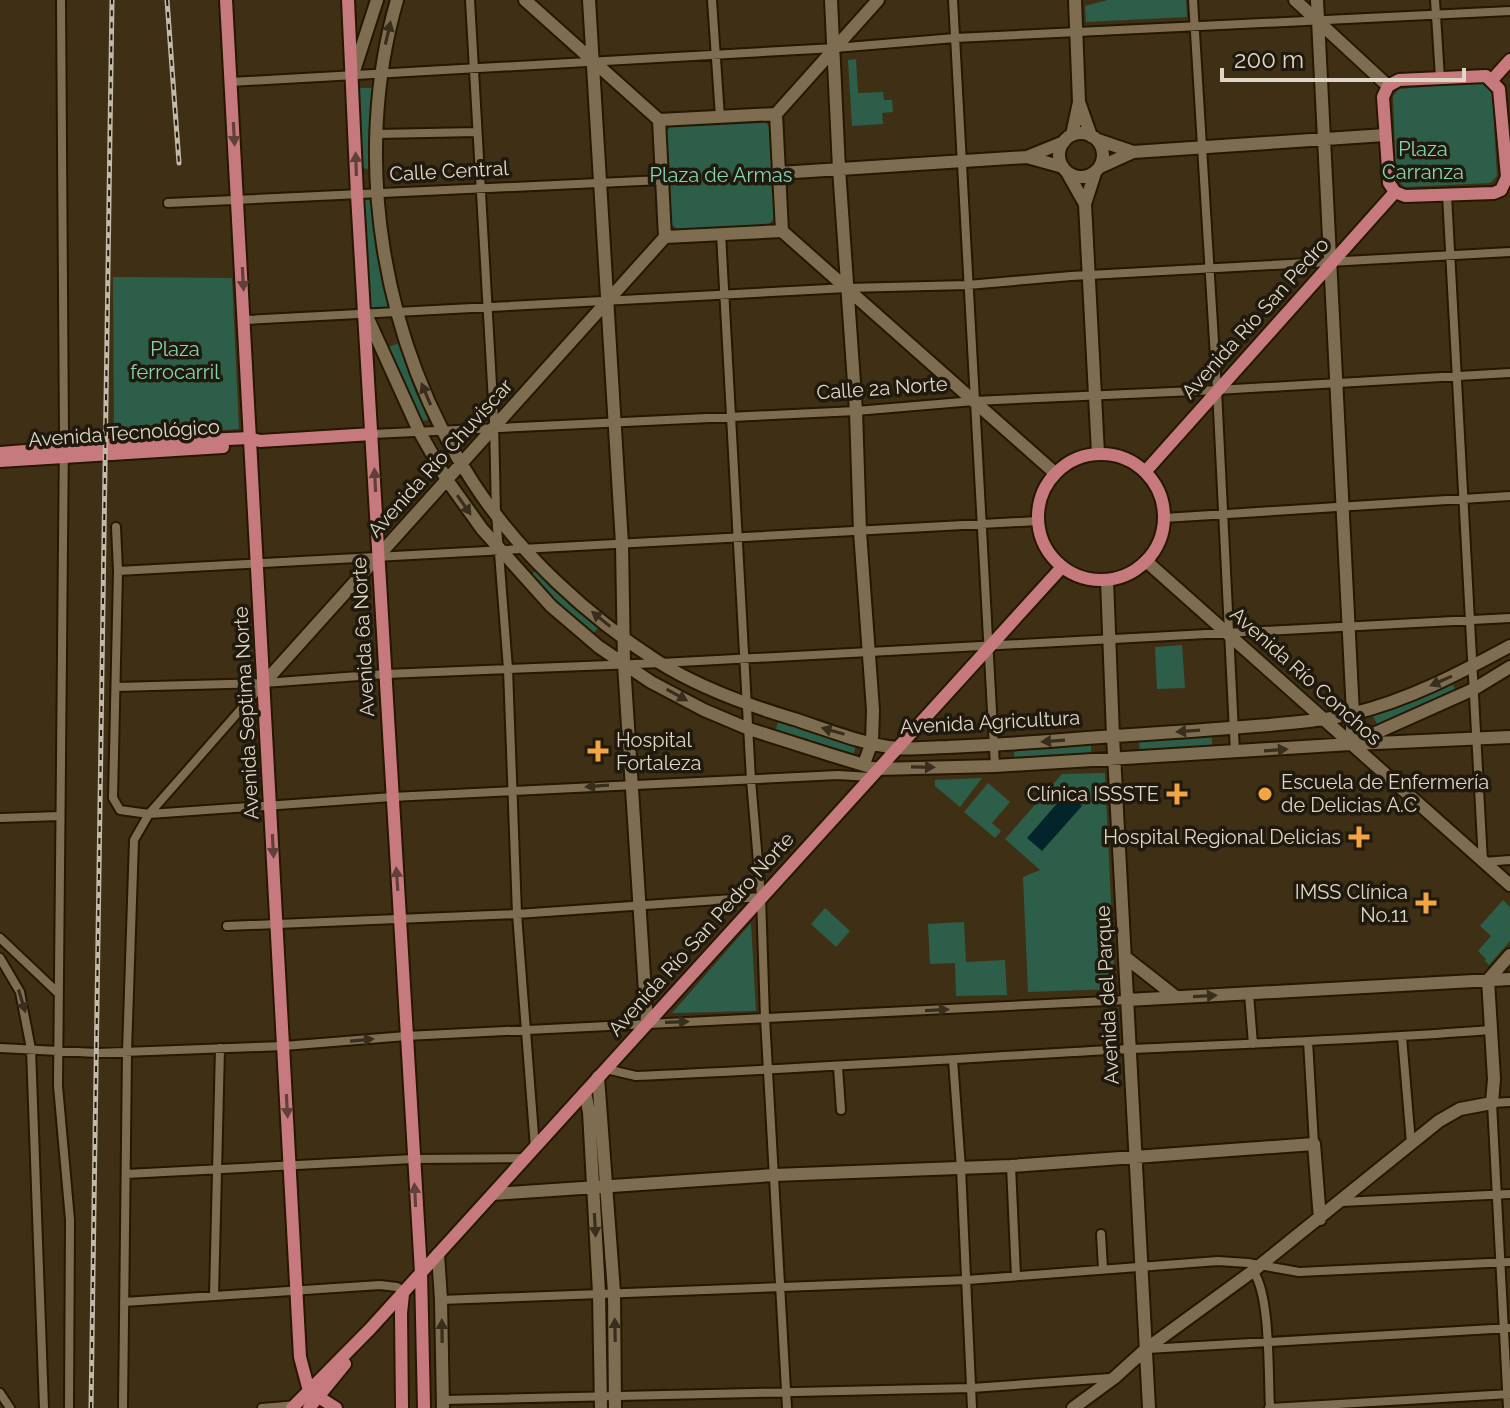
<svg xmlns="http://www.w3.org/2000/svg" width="1510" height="1408" viewBox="0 0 1510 1408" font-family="Raleway,sans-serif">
  <rect width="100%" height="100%" fill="#3f3015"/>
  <path fill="#2d5e49" d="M1108,0h78l1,17 -101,5 -1,-16z
    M856,59l2,34 25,-1 1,8h8l1,12 -11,1 1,11 -31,2 -4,-66z
    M1483,82l9,8 5,86 -7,7 -85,4 -9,-7 -3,-84 6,-7z
    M359,88h13l-4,81 -6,-1z
    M763,120l8,8 5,89 -7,7 -90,7 -9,-8 -4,-91 6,-7z
    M355,195h19l19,116 -27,1z
    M113,277l119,1 7,151 -125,7z
    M399,343l30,76 -13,5 -30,-76z
    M535,571l63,57 -6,7 -64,-57z
    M1182,645l3,43 -28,1 -2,-42z
    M1452,683l4,9 -78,34 -5,-10z
    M778,722l78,23 -3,11 -79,-20z
    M1212,737v12l-72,4 -1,-11z
    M1091,745v10l-77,4v-9z
    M1105,773l10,216 -87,3 -5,-115 17,-7 -35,-31 57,-65z
    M982,778l-22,29 -25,-21v-6z
    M988,783l22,19 -18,21 9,8 -6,7 -31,-26z
    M1503,900l7,7v34l-21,24 -4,-4 1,-2 -8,-8 13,-15 -11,-10z
    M825,908l25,23 -14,16 -25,-23z
    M964,922l2,40 39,-2 2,35 -51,1 -1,-33 -25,1 -2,-40z
    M751,923l5,88 -84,2z"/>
  <path fill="#04242c" d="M1067,792l15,14 -40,45 -15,-13z"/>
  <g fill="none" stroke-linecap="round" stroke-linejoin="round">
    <g stroke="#251700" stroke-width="12">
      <path id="street" d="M61,0l3,436 -6,650 12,134 -1,188
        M470,0l24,420 2,94 12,155 9,245 18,234
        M712,0l8,117
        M953,0l42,766
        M1193,0l24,390 18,362
        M1435,0l5,78
        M231,82l604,-34 120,-10 555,-27
        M377,134l100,-2
        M1447,195l36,667 27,-2
        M168,203l494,-23
        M721,234l30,546 10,117 4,121 22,390
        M245,320l602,-32 121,-3 103,-9 439,-24
        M372,434l484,-23 118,-10 243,-11 293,-17
        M1164,518l346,-22
        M116,527l2,44 -5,227 7,12 29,4 243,-17 446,-22 32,2
        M118,571l920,-50
        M116,687l148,-4 122,-9 275,-11 849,-45
        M0,818l60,-2
        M227,926l290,-12 244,-17
        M0,938l57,54
        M0,958l20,34 11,57 13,359
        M1249,994l4,50
        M1402,1037l9,106
        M1308,1041l6,103
        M0,1048l97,5 187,-7 122,-10 721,-36
        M953,1060l8,108 11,240
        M838,1067l3,43
        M606,1069l30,7c157,-7 315,-17 473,-26 127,-6 255,-10 382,-20
        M1011,1166l5,110
        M126,1174l287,-15 112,-1
        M1341,1202l169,-8
        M1101,1234l2,35
        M1253,1271c18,24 15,105 17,137
        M214,1296l6,-248
        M441,1300l526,-20 251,-19 30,2 51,9 211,-10
        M124,1302l256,-17 17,2 7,4
        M1147,1349l363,-21
        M0,1393l10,15
        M443,1400l529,-12 138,-10
        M123,1408l4,-356 7,-212 15,-26 114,-130
        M262,1408l35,-3
        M1269,1408l241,-14
        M1508,1408l-16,-305 18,-1"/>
    </g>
    <g stroke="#251700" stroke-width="16">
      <path id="secondary" d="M397,0c-46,159 -15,346 77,484 46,70 113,132 183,177 41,26 90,44 137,58 31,10 71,26 103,29 16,2 34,-1 50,-1 47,-2 93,-5 140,-9 61,-4 121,-8 182,-13 27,-3 55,-4 82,-11 56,-13 109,-41 159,-68
        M525,0l134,120
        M589,0l33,544 2,120 23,359
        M831,0l8,169 17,242 4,121 13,178 -1,32 -8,22
        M1075,0l4,102
        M1295,0l93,86
        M1317,0l36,714 -2,30
        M353,74l24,-74
        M776,114l6,117 -117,6 -6,-117z
        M776,114l102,-114
        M1059 155a22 22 0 1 1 44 0a22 22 0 1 1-44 0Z
        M1072,135l7,-33 12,34
        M1098,140l35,12 -33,15
        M1133,152l252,-17
        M1063,167l-36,-10 37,-15
        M1067,172l18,32 10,-31
        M779,173l248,-16
        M1085,204l13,249
        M782,231l273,242
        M365,312l54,119 28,49 35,49 69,77 48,41 52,35 53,28 45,19 82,26 46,14 118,-3 356,-22 123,-55 36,-22
        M1146,561l364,324
        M1107,580l6,156 36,672
        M264,683l401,-446
        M1354,744l156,-7
        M1125,957l51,40
        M1127,1000l383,-21
        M598,1077l16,215 1,116
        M585,1092l4,20 10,181 2,115
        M493,1194l281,-19 237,-9 303,-22 6,75
        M438,1254l3,46 2,108
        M1073,1408l41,-30 32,-29 107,-78 186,-150 21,-12 32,-6 2,-24 -6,-99 22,-25"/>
    </g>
    <g stroke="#251700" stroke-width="16">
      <path id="primary" d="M226,0l74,1357 9,34 27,17
        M348,0l9,195 64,1077 3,136
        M1486,76l13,13 8,88 -6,13 -7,3 -89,3 -10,-4 -6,-9 -6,-86 5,-11 11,-6z
        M1492,80l18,-20
        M0,453l99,-8 150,-7 11,3 112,-7
        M1038 517a63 63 0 1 1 126 0a63 63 0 1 1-126 0Z
        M0,461l223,-14
        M1145,472l250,-280
        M292,1408l78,-79 692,-762
        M309,1408l36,-44
        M402,1408l-1,-95 2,-19"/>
    </g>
    <use href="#street" stroke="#7e6d51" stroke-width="8"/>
    <use href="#secondary" stroke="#7e6d51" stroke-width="12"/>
    <use href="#primary" stroke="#c67a7e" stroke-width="12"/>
    <g stroke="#c3b9a7" stroke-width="5">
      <path id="rail" d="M167,0l12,163
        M91,1408l21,-1408"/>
    </g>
    <use href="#rail" stroke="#20190d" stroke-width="2" stroke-dasharray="6" stroke-linecap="butt"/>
  </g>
  <defs><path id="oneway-solid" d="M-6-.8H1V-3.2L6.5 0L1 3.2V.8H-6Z" transform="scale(2)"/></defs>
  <g fill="#382e1e">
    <use href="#oneway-solid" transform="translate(388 33) rotate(-77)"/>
    <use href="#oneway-solid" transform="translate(426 394) rotate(-113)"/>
    <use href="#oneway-solid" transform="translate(464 505) rotate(55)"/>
    <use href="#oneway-solid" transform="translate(601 619) rotate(-141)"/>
    <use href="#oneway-solid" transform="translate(1441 681) rotate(156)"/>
    <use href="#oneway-solid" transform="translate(677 695) rotate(29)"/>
    <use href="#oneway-solid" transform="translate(833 731) rotate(-164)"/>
    <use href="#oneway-solid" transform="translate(1188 731) rotate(176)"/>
    <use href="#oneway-solid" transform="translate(1053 741) rotate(176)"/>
    <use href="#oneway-solid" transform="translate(1276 750) rotate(-4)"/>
    <use href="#oneway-solid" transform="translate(923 767) rotate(1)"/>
    <use href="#oneway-solid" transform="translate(597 786) rotate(176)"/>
    <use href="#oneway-solid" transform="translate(1205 996) rotate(-3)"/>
    <use href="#oneway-solid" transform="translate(22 1001) rotate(73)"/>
    <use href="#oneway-solid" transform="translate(937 1010) rotate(-3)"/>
    <use href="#oneway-solid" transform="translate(677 1022) rotate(-2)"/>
    <use href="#oneway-solid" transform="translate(362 1040) rotate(-5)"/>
    <use href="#oneway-solid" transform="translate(595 1225) rotate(87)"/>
    <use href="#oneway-solid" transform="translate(615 1330) rotate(-91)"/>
    <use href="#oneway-solid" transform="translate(442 1331) rotate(-91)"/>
  </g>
  <g fill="#62403a">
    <use href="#oneway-solid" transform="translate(234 134) rotate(87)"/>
    <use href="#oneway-solid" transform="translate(356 164) rotate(-92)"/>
    <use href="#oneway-solid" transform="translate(243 279) rotate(87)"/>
    <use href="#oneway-solid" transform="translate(375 480) rotate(-93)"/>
    <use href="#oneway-solid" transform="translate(273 846) rotate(87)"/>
    <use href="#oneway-solid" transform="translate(397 879) rotate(-94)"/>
    <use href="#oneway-solid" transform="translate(287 1106) rotate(87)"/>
    <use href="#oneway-solid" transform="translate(415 1195) rotate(-93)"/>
  </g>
  <g fill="#f2a542" stroke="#20190d" stroke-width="3">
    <path d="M594 739h8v8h8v8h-8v8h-8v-8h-8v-8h8z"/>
    <path d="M1173 782h8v8h8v8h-8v8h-8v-8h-8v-8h8z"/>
    <circle cx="1265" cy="794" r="8"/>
    <path d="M1355 825h8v8h8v8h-8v8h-8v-8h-8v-8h8z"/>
    <path d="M1422 891h8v8h8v8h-8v8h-8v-8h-8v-8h8z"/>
  </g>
  <g text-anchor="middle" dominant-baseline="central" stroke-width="7" stroke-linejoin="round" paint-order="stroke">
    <g font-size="20" fill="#85d6b1" stroke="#20190d">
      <text x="1423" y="149">Plaza<tspan x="1423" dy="23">Carranza</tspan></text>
      <text x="721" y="175">Plaza de Armas</text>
      <text x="175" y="349">Plaza<tspan x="175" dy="23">ferrocarril</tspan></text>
    </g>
    <g font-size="20" fill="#dfd6c6" stroke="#20190d">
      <text transform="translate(449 171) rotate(-3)">Calle Central</text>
      <text transform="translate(1255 318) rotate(-48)">Avenida Río San Pedro</text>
      <text transform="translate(882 388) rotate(-4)">Calle 2a Norte</text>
      <text transform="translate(124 433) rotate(-4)">Avenida Tecnológico</text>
      <text transform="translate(440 458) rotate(-48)">Avenida Río Chuviscar</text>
      <text transform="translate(363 637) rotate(-93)">Avenida 6a Norte</text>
      <text transform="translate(1306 676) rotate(42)">Avenida Río Conchos</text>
      <text transform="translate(246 713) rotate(-93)">Avenida Septima Norte</text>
      <text transform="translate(990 722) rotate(-3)">Avenida Agricultura</text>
      <text transform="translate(701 934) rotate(-48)">Avenida Río San Pedro Norte</text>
      <text transform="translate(1107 995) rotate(-93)">Avenida del Parque</text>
    </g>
    <g font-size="20" fill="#dfd6c6" stroke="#20190d" text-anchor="end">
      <text x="616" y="740" text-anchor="start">Hospital<tspan x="616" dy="23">Fortaleza</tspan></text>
      <text x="1281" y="782" text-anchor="start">Escuela de Enfermería<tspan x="1281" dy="23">de Delicias A.C</tspan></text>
      <text x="1159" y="794">Clínica ISSSTE</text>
      <text x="1341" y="837">Hospital Regional Delicias</text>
      <text x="1408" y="892">IMSS Clínica<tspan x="1408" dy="23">No.11</tspan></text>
    </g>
  </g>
  <path d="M1222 68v12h242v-12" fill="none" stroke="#dfd6c6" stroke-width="4"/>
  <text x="1234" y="68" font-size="24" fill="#dfd6c6" stroke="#20190d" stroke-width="6" paint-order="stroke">200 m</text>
</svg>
